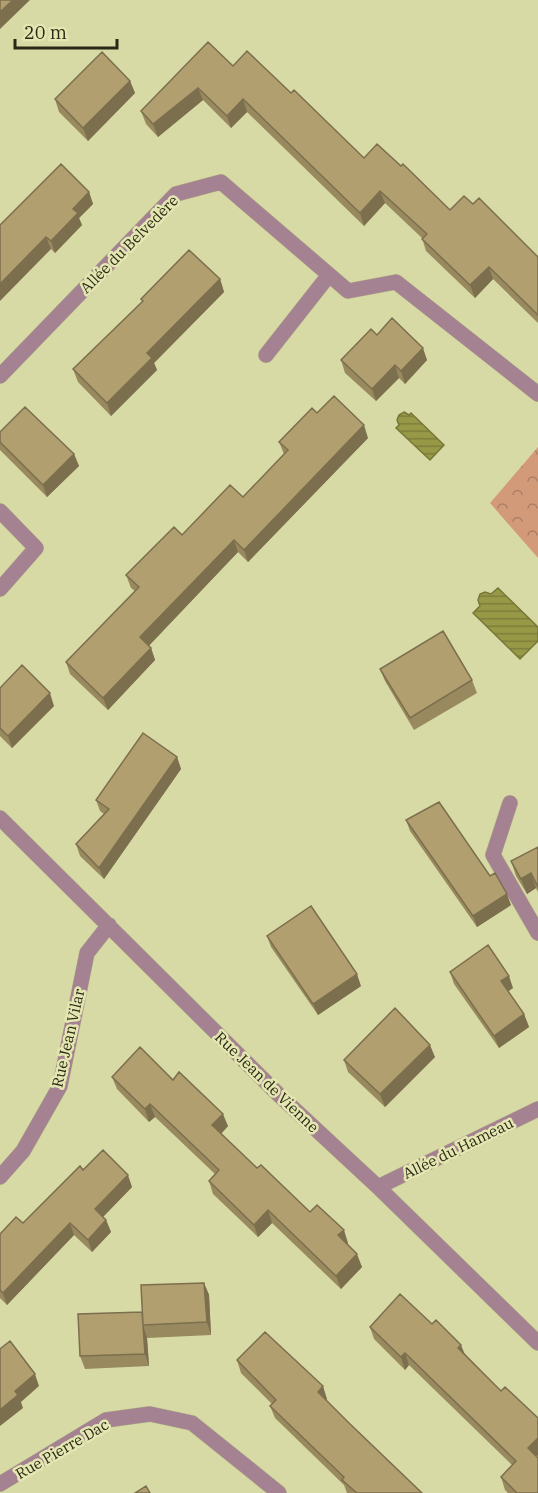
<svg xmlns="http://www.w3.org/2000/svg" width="538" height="1493" viewBox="0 0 538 1493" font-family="'IBM Plex Serif',serif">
  <defs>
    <pattern id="forest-crowns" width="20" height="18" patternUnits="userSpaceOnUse" patternTransform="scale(1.5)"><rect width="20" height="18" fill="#d39a7a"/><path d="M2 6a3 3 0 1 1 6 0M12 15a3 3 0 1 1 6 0" fill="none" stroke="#ab7e63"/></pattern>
    <pattern id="water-rules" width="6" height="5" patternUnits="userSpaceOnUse" patternTransform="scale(1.5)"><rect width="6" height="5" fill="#989947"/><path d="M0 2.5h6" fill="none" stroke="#7c7d3a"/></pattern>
  </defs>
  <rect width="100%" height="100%" fill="#d8daa6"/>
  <path fill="url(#forest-crowns)" d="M538,447v111l-48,-55z"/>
  <path fill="url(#water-rules)" stroke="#777738" stroke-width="1.5" d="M404,412l5,3 2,-2 33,32 -14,15 -34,-32 3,-3 -2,-5 2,-5z
    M498,588l40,39v14l-18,18 -47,-46 7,-7 -2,-6 2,-6 5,-2 6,2z"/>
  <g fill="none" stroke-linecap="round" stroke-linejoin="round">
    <g stroke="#b5b789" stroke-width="16">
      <path id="minor" d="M266,355l63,-80
        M0,376l176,-182 45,-12 127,109 48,-9 142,112
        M0,511l36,37 -36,41
        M510,803l-17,52 45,78
        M0,818l279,277 99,92 160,156
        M0,1177l23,-26 37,-65 27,-133 22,-28
        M378,1187l160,-78
        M0,1484l106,-64 44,-6 42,9 87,70"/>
    </g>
    <use href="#minor" stroke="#a48291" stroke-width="15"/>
  </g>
  <path fill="#98895f" d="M233,66l58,27 73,65 86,52 23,-6 65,53v66l-45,-44 -18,19 -49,-47 -4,-13 -37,-35 -21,23 -117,-114 -16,16 -28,-28 -45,37 -12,-13 -5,-13z
    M130,81l5,12 -47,48 -29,-29 -4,-13z
    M89,192l4,12 -14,14 3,7 -27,28 -4,-4 -51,-24z
    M220,279l4,13 -70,71 3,7 -46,46 -33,-34 -5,-13 69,-67 -1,-3z
    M377,335l50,25 -22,24 -6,-6 -23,23 -31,-28 -4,-13z
    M317,413l51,25 -120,124 -10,-10 -90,94 3,2 4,12 -47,50 -38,-36 -4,-12 69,-71 -4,-3 -5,-13 56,-40 61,-38 41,-43 -5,-12z
    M0,432l74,22 5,12 -32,31 -47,-47z
    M380,669l92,11 5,13 -63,37 -29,-49z
    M0,688l54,18 -42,42 -12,-12z
    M177,757l4,12 -77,110 -24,-23 -4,-12 28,-30 -4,-3 -4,-11z
    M406,820l84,56 21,29 -34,22 -67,-96z
    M538,847v45l-2,-4 -9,6 -11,-18 -5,-15z
    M267,936l94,50 -43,29 -47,-68z
    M450,972l63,16 -5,3 16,23 5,13 -30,21 -45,-64z
    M435,1057l-50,50 -37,-35 -4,-12z
    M112,1077l61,3 55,46 -7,8 36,34 91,75 -1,1 15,23 -21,22 -69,-66 -14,14 -45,-43 -4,-13 6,-7 -60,-57 -6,5 -32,-33z
    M83,1170l49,17 -29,30 3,3 5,12 -19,20 -18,-17 -67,70 -7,-7v-64l23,-11z
    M204,1283l5,12 2,40 -64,3 2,28 -64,3 -5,-13 62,-44z
    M432,1324l33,30 36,37 37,27v37l-1,2 1,36h-30l-3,-3 -4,-13 11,-12 -103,-100 -4,5 -31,-31 -4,-12z
    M237,1360l90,39 -1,1 23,23 73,70h-75l-3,-8 -69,-67 -5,-12 2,-2 -31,-31z"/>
  <path fill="#7c6f4e" d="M13,0h17l-30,29v-17z
    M130,81l5,12 -47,48 -5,-13z
    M198,88l5,12 -45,37 -5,-13z
    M243,99l4,13 -16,16 -4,-12z
    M380,191l5,12 -21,23 -4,-13z
    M89,192l4,12 -14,14 3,7 -27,28 -4,-12 22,-32z
    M46,237l5,12 -51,52v-17z
    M489,267l4,12 -18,19 -5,-13z
    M220,279l4,13 -70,71 3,7 -46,46 -4,-13 40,-50z
    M423,348l4,12 -22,24 -4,-13z
    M395,365l4,13 -23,23 -4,-12z
    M364,425l4,13 -120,124 -4,-12z
    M74,454l5,12 -32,31 -4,-12z
    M234,540l4,12 -93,98 -5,-13z
    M151,648l4,12 -47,50 -5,-12z
    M50,693l4,13 -42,42 -4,-12z
    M177,757l4,12 -77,110 -5,-11z
    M531,873l5,15 -9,6 -6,-15z
    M507,894l4,11 -34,22 -4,-11z
    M357,974l4,12 -43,29 -5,-11z
    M509,976l4,12 -7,5 -5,-12z
    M524,1014l5,13 -30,21 -5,-12z
    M430,1045l5,12 -50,50 -5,-13z
    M150,1104l5,13 -6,5 -4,-13z
    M223,1114l5,12 -11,12 -5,-13z
    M128,1175l4,12 -33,34 -4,-12z
    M268,1210l4,13 -14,14 -4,-12z
    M106,1220l5,12 -19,20 -4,-12z
    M70,1223l4,12 -67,70 -4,-12z
    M344,1230l4,13 -5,5 -5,-13z
    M357,1254l5,13 -21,22 -5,-13z
    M204,1283l5,12 2,40 -4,-13z
    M143,1325l4,13 2,28 -4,-12z
    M461,1345l5,12 -8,-9z
    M405,1353l4,12 -4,5 -4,-13z
    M35,1374l4,12 -18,16 2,6 -23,18v-16l15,-19z
    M323,1386l4,13 -4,5 -5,-12z
    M538,1438v17l-5,6 -5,-13z"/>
  <path fill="#b19f6f" stroke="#7c6f4e" stroke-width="1.5" d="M0,0h13l-13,12z
    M208,42l25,24 14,-15 44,42 3,-3 70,68 13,-14 24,22 2,-2 47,46 14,-14 9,8 6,-6 59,59v58l-49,-48 -19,18 -48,-46 5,-5 -47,-43 -20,22 -117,-114 -16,17 -29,-28 -45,36 -12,-13z
    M102,52l28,29 -47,47 -28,-29z
    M61,164l28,28 -16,17 5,4 -27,28 -5,-4 -46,47v-59z
    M189,250l31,29 -73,74 5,5 -45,45 -34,-34 70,-68 -2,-2z
    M392,318l31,30 -22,23 -6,-6 -23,24 -31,-29 30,-31 6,6z
    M334,396l30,29 -120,125 -10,-10 -94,97 11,11 -48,50 -37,-36 73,-75 -13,-12 48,-48 8,8 48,-50 13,12 45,-47 -9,-8 33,-34 5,5z
    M25,407l49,47 -31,31 -43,-43v-10z
    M443,631l29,49 -62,38 -30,-49z
    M22,665l28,28 -42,43 -8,-8v-40z
    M143,733l34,24 -78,111 -23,-24 33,-35 -13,-9z
    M439,802l51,74 5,-3 12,21 -34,22 -67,-96z
    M538,847v40l-7,-14 -10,6 -10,-18z
    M311,906l46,68 -44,30 -46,-68z
    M488,945l21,31 -8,5 23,33 -30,22 -44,-64z
    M395,1008l35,37 -50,49 -36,-34z
    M140,1047l33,33 6,-8 44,42 -11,11 45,43 4,-3 49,47 7,-7 27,25 -6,5 19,19 -21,22 -68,-66 -14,15 -45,-44 10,-11 -69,-66 -5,5 -33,-32z
    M103,1150l25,25 -33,34 11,11 -18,20 -18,-17 -67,70 -3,-3v-56l16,-17 7,6 57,-57 3,4z
    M204,1283l3,39 -64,3 -2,-40z
    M400,1294l32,30 4,-4 25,25 -3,3 43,43 4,-4 33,31v20l-10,10 10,10v35h-21l-16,-16 15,-16 -111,-108 -4,4 -31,-30z
    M142,1312l3,42 -65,2 -2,-42z
    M265,1332l58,54 -5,6 31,31 73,70h-65l-15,-13 2,-3 -74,-71 6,-6 -39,-40z
    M10,1341l25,33 -20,17 3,4 -18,15v-61z
    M146,1486l4,7h-15z"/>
  <g text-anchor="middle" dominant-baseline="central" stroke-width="5" stroke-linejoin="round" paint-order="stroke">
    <g font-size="15" fill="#292915" stroke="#e5e7b2">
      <text transform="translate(129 244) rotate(-45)">Allée du Belvedère</text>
      <text transform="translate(68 1038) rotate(-77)">Rue Jean Vilar</text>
      <text transform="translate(267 1082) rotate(44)">Rue Jean de Vienne</text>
      <text transform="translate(458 1148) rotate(-26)">Allée du Hameau</text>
      <text transform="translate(62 1449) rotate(-30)">Rue Pierre Dac</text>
    </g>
  </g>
  <path d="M15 39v9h102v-9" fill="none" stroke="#292915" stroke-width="3"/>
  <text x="24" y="39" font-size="18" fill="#292915" stroke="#e5e7b2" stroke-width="4.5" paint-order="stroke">20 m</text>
</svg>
